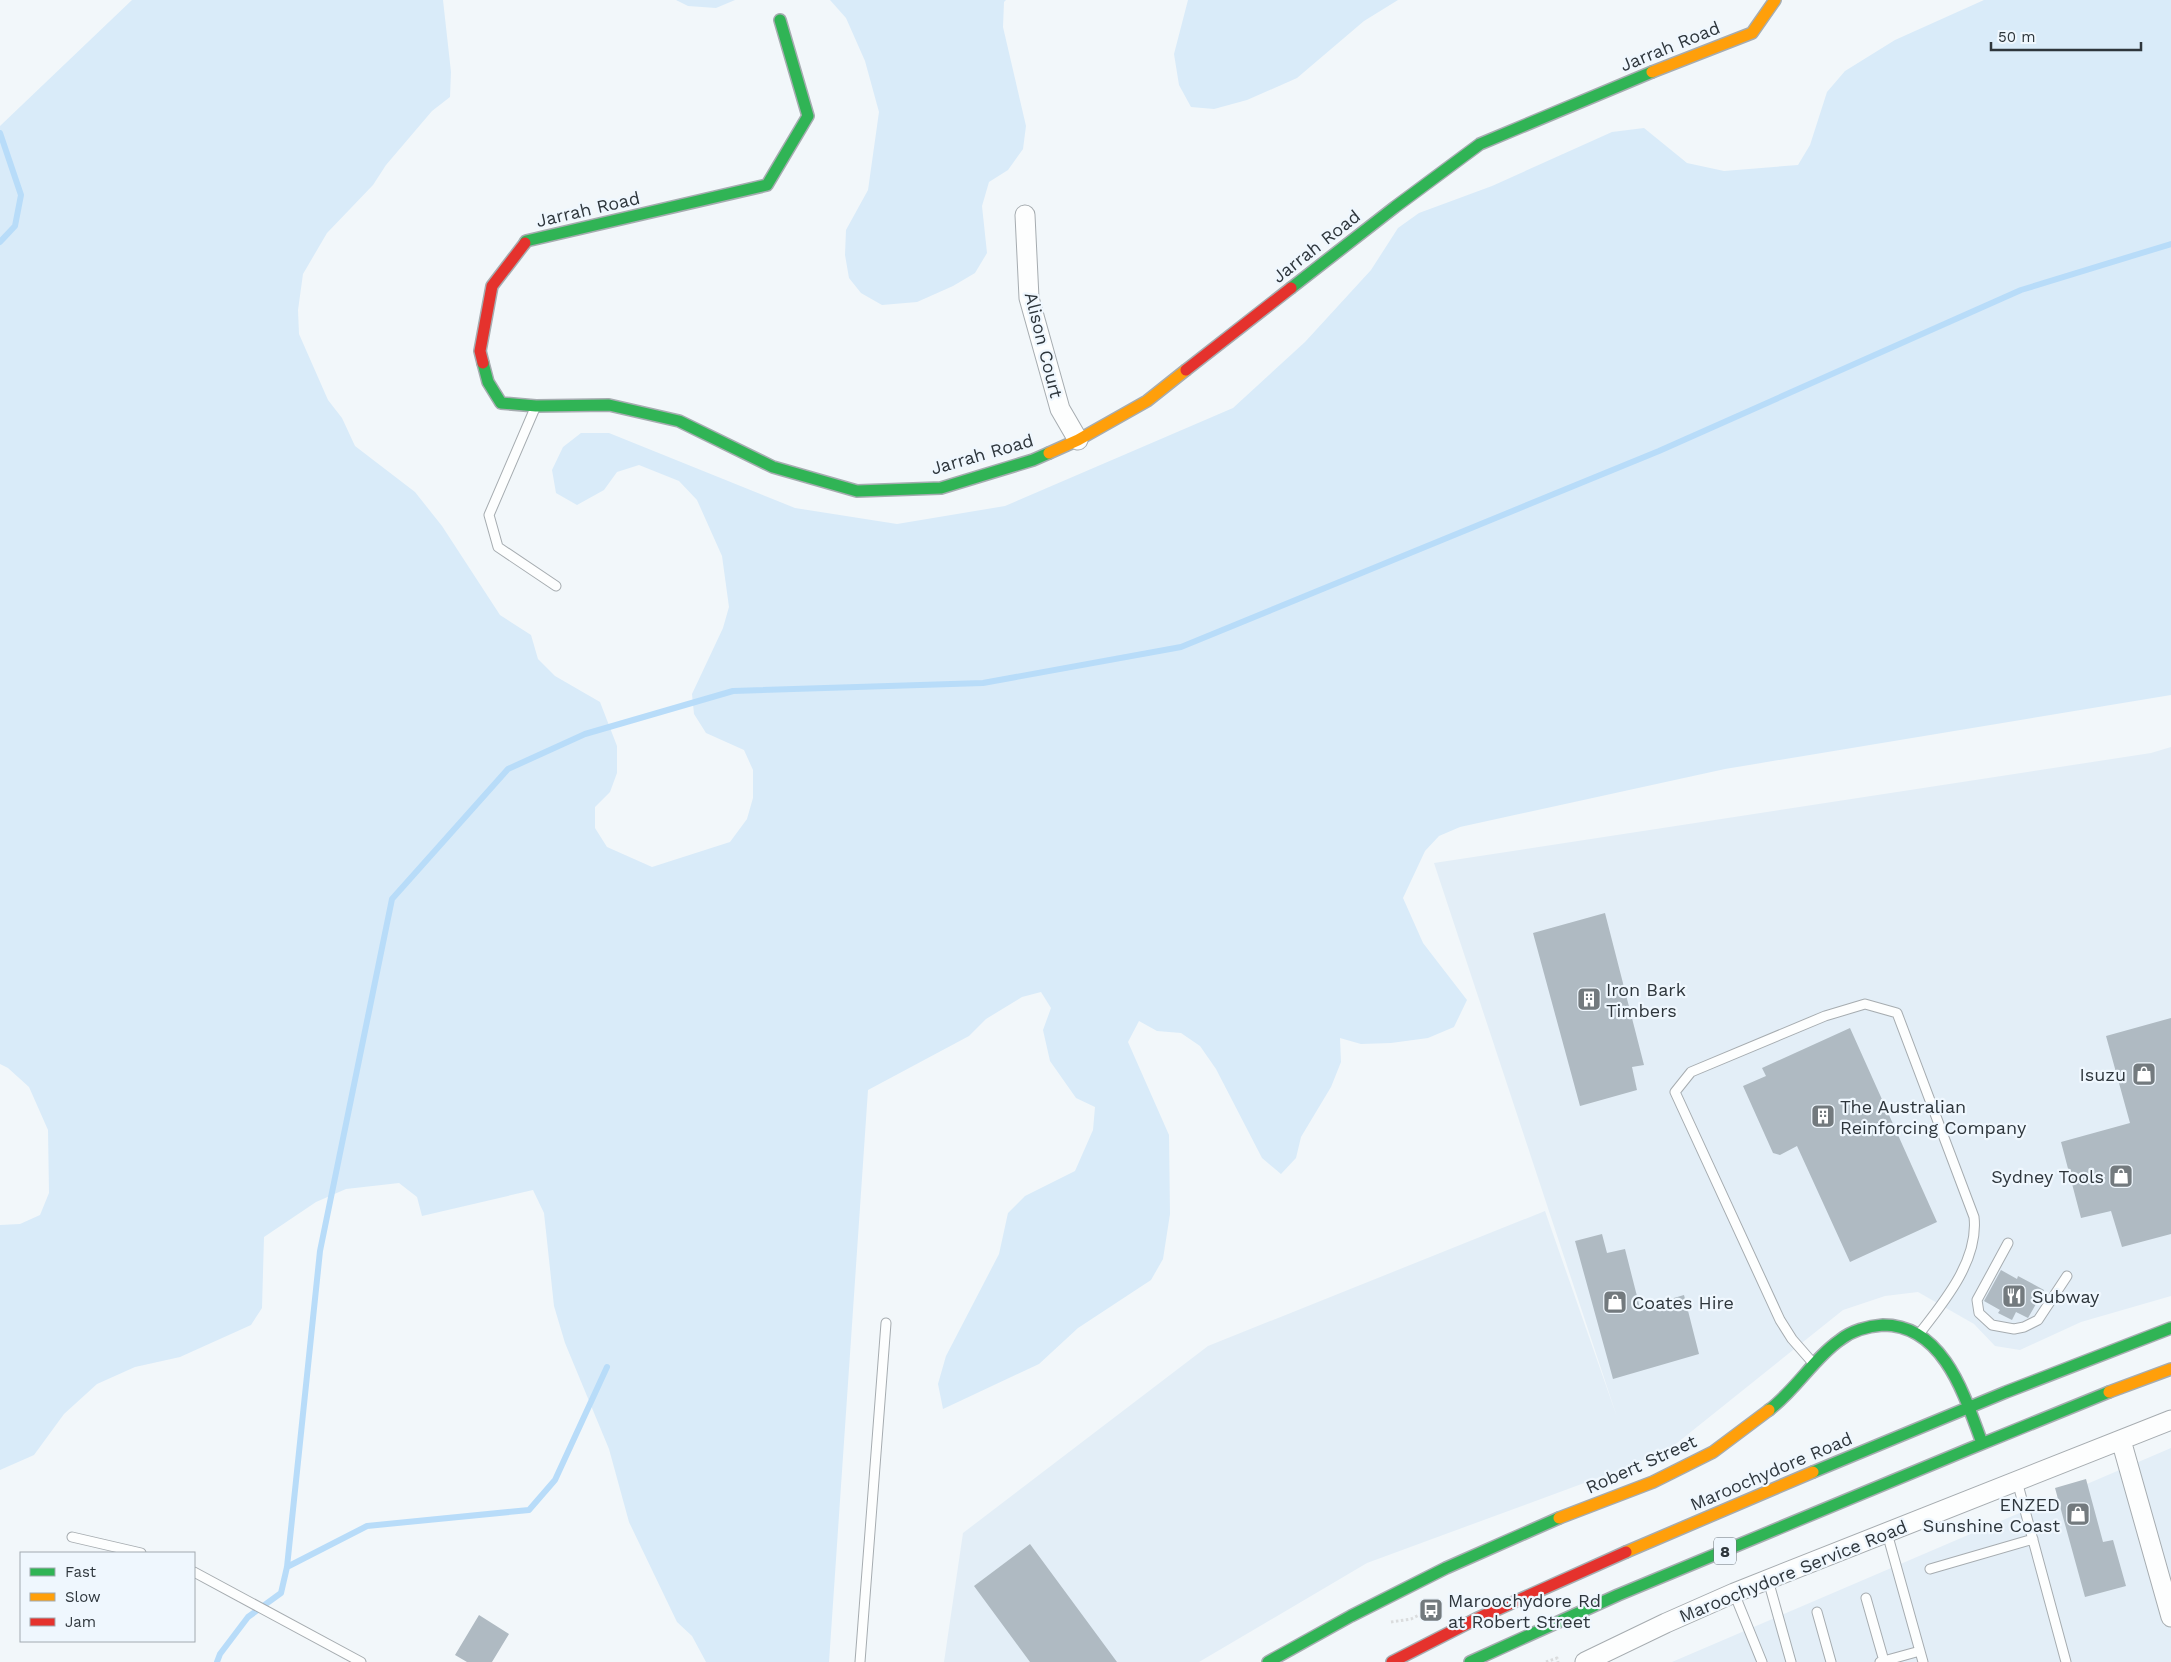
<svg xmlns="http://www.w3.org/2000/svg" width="2171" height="1662" viewBox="0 0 2171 1662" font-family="'Work Sans',sans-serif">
  <rect width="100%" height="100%" fill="#f2f7fa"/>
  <path fill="#e3eef7" d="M2171,747v549l-90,26 -61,28 -25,-4 -21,-22 -56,-32 -33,4 -42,14 -166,133 -44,22 -266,98 -168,99h-255l19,-129 245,-187 337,-135 72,206 -183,-554 717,-110z
    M2171,1448v214h-499z"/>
  <path fill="#d9ebf9" d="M132,0h311l8,72 -1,25 -18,14 -46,54 -13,20 -46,48 -24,41 -5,36 1,24 29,66 14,18 13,28 60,46 27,34 58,89 31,20 7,24 17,17 45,26 17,44v27l-7,19 -15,15v21l12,19 45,20 78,-25 17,-23 6,-21v-28l-9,-20 -38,-17 -12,-19 -2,-20 31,-66 6,-21 -7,-51 -25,-56 -18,-19 -40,-16 -22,7 -13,18 -27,15 -21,-12 -4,-23 11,-23 18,-14h28l186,75 102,16 108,-18 228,-98 72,-66 66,-72 27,-42 21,-15 73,-27 120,-54 32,-4 43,35 37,8 74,-6 12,-20 17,-53 18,-21 50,-31 89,-40h187v695l-446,74 -265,58 -21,9 -14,15 -22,47 20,45 44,57 -13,27 -26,11 -37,5 -30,1 -21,-6 1,24 -10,25 -30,50 -5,21 -15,16 -19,-16 -46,-89 -16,-23 -19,-13 -24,-2 -18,-10 -11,21 41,93 1,79 -7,45 -12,21 -73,48 -39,36 -96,45 -5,-25 8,-28 53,-102 9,-41 17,-17 50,-25 18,-41 2,-23 -19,-9 -26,-37 -7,-31 8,-22 -10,-16 -19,5 -36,22 -17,17 -101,54 -39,572h-123l-14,-26 -15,-14 -48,-100 -20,-73 -44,-106 -11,-37 -10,-93 -11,-23 -111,26 -5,-19 -18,-14 -53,6 -30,13 -52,35 -2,71 -11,17 -71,32 -45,10 -38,17 -33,30 -30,41 -34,15v-245l20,-1 20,-9 9,-22 -1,-63 -19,-43 -21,-19 -8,-4v-938z
    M676,0h59l-19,8 -28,-2z
    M830,0h176l-2,2 -1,25 23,99 -3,23 -15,21 -19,12 -7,24 5,47 -12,20 -22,13 -36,16 -35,3 -21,-12 -12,-15 -4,-23 1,-25 22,-40 11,-78 -14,-51 -19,-43z
    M1188,0h210l-34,21 -67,57 -50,22 -33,9 -23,-2 -12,-22 -5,-31z"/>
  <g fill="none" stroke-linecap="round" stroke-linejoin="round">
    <path stroke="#b8dcf9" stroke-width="6" d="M0,133l21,62 -6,31 -15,16
      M287,1567l80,-41 162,-16 26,-30 52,-113
      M217,1662l3,-8 28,-37 33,-24 6,-26 33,-316 72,-352 116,-130 77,-35 148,-43 250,-8 198,-36 478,-196 362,-161 150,-46"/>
  </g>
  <path fill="#afbac2" d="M1605,913l39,152 -12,2 5,23 -57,16 -47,-173z
    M2171,1018v216l-49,13 -11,-36 -30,7 -20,-76 69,-19 -24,-87z
    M1850,1028l87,194 -87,40 -53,-116 -17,9 -7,-2 -30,-67 23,-10 -4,-8z
    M1602,1234l5,19 18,-4 15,59 44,-13 15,59 -86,25 -38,-138z
    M2001,1270l16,9 1,-3 26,14 -16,28 -12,-6 -4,8 -14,-7 2,-3 -16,-9z
    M2086,1479l17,63 10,-2 13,46 -41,11 -30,-109z
    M1030,1544l87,118h-87l-56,-76z
    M479,1615l30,19 -17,28h-25l-12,-7z"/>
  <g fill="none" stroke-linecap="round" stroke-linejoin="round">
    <g stroke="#a6acb0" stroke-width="11">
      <path id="lane" d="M535,408l-46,107 9,32 58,39
        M2008,1243l-31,57 2,13 13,12 22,4 10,-2 14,-7 29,-44
        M1813,1363l-21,-24 -12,-19 -105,-228 16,-20 134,-56 40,-12 32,9 77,204c5,43 -30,85 -55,117
        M2017,1481l49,181
        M1887,1533l36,129
        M72,1537l69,16
        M1930,1569l103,-30
        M194,1572l167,90
        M1768,1580l23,82
        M1734,1593l28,69
        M1866,1598l18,63
        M1817,1612l14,50
        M860,1662l26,-339
        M1880,1662l40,-11"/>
    </g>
    <g stroke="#a6acb0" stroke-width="21">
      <path id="street" d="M1025,215l4,83 31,111 18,31
        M2121,1440l50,177
        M1585,1662l81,-39 68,-30 437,-173"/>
    </g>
    <g stroke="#a6acb0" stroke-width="14">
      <path id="fast" d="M525,243l1,-2 241,-56 41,-69 -28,-96
        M1291,288l104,-81 85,-63 172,-72
        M483,363l5,19 13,21 35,3 73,-1 70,16 94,46 84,24 84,-3 92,-28 16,-7
        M1769,1410c26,-19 45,-52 71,-70 11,-9 28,-14 43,-15 61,0 82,72 99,118
        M1813,1472l193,-80 165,-64
        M1268,1662l83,-46 95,-48 113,-50
        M1470,1662l148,-67 351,-146 140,-57"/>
    </g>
    <g stroke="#a6acb0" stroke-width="14">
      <path id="slow" d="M1652,72l100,-39 23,-33
        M1049,453l29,-13 69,-39 39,-31
        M2109,1392l62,-23
        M1559,1518l94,-36 60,-30 56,-42
        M1626,1552l187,-80"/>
    </g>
    <g stroke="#a6acb0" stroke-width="14">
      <path id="jam" d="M483,363l-3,-12 12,-65 33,-43
        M1186,370l105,-82
        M1392,1662l84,-43 150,-67"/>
    </g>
    <path stroke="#dadcdd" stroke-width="3" stroke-dasharray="2.5 2.5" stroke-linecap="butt" d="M1391,1622l20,-3 16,-8 3,6
      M1546,1662l11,-4 1,4"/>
    <use href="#lane" stroke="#fdfefe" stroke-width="9"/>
    <use href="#street" stroke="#fdfefe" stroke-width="19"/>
    <use href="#fast" stroke="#30b455" stroke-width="11"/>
    <use href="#slow" stroke="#ff9f0a" stroke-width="11"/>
    <use href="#jam" stroke="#e5322d" stroke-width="11"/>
  </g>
  <defs>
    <g id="building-square" transform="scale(1.25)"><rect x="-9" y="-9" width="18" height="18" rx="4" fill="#737a7e" stroke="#eff7fe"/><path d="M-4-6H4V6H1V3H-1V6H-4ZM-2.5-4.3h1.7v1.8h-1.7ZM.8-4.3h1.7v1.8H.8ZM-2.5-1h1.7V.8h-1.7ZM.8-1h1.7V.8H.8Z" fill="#fff"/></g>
    <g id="shop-square" transform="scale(1.25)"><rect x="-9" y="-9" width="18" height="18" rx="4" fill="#737a7e" stroke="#eff7fe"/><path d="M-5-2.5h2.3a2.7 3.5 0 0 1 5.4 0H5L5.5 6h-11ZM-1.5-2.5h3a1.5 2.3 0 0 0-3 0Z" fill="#fff"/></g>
    <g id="restaurant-square" transform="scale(1.25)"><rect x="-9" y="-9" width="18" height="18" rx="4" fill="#737a7e" stroke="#eff7fe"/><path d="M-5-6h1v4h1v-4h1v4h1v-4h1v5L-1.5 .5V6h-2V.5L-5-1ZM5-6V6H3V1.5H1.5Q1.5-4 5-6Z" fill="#fff"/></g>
    <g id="bus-square" transform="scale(1.25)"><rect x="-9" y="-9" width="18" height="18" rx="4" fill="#737a7e" stroke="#eff7fe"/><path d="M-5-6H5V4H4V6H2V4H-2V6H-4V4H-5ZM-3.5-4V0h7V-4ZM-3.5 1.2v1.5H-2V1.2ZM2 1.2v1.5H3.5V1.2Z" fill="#fff"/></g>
  </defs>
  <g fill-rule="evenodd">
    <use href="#building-square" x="1589" y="999"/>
    <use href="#shop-square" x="2144" y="1074"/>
    <use href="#building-square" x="1823" y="1116"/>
    <use href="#shop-square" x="2121" y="1176"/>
    <use href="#restaurant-square" x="2014" y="1296"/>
    <use href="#shop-square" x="1615" y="1302"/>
    <use href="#shop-square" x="2078" y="1514"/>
    <use href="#bus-square" x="1431" y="1610"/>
  </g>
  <g text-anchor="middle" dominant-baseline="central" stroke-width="4.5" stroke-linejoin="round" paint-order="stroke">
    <rect fill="#eff7fe" stroke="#687076" stroke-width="1" x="1714" y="1537.5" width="22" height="27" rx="4"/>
    <g font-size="16" font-weight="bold" fill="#2e363c">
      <text x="1725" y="1551">8</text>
    </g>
    <g font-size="18" fill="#2e363c" stroke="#eff7fe">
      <text transform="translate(1670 46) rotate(-22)">Jarrah Road</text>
      <text transform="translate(588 209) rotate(-13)">Jarrah Road</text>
      <text transform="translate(1316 246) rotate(-38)">Jarrah Road</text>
      <text transform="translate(1044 345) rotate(76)">Alison Court</text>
      <text transform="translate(982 454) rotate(-16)">Jarrah Road</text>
      <text transform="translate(1641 1464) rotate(-24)">Robert Street</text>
      <text transform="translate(1771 1471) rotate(-23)">Maroochydore Road</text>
      <text transform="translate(1793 1571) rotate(-22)">Maroochydore Service Road</text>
    </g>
    <g font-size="18" fill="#2e363c" stroke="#eff7fe" text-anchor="start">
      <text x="1606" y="989">Iron Bark<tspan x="1606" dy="21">Timbers</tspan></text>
      <text x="2126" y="1074" text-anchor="end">Isuzu</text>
      <text x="1840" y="1106">The Australian<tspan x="1840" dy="21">Reinforcing Company</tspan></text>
      <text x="2104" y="1176" text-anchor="end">Sydney Tools</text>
      <text x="2032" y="1296">Subway</text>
      <text x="1632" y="1302">Coates Hire</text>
      <text x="2060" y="1504" text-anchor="end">ENZED<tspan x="2060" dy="21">Sunshine Coast</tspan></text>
      <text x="1448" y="1600">Maroochydore Rd<tspan x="1448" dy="21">at Robert Street</tspan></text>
    </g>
  </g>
  <rect x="20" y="1552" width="175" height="90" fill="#eff7fe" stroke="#a2aab0"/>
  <rect x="30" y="1568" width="25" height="8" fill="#30b455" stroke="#a2aab0"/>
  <text x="65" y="1577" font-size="15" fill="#2e363c">Fast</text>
  <rect x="30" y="1593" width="25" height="8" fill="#ff9f0a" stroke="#a2aab0"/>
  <text x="65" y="1602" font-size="15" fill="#2e363c">Slow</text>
  <rect x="30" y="1618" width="25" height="8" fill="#e5322d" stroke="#a2aab0"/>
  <text x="65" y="1627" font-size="15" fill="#2e363c">Jam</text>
  <path d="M1991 42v8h150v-8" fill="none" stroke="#2e363c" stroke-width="2.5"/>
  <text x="1998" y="42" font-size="15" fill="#2e363c" stroke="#eff7fe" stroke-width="4" paint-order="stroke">50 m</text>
</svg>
